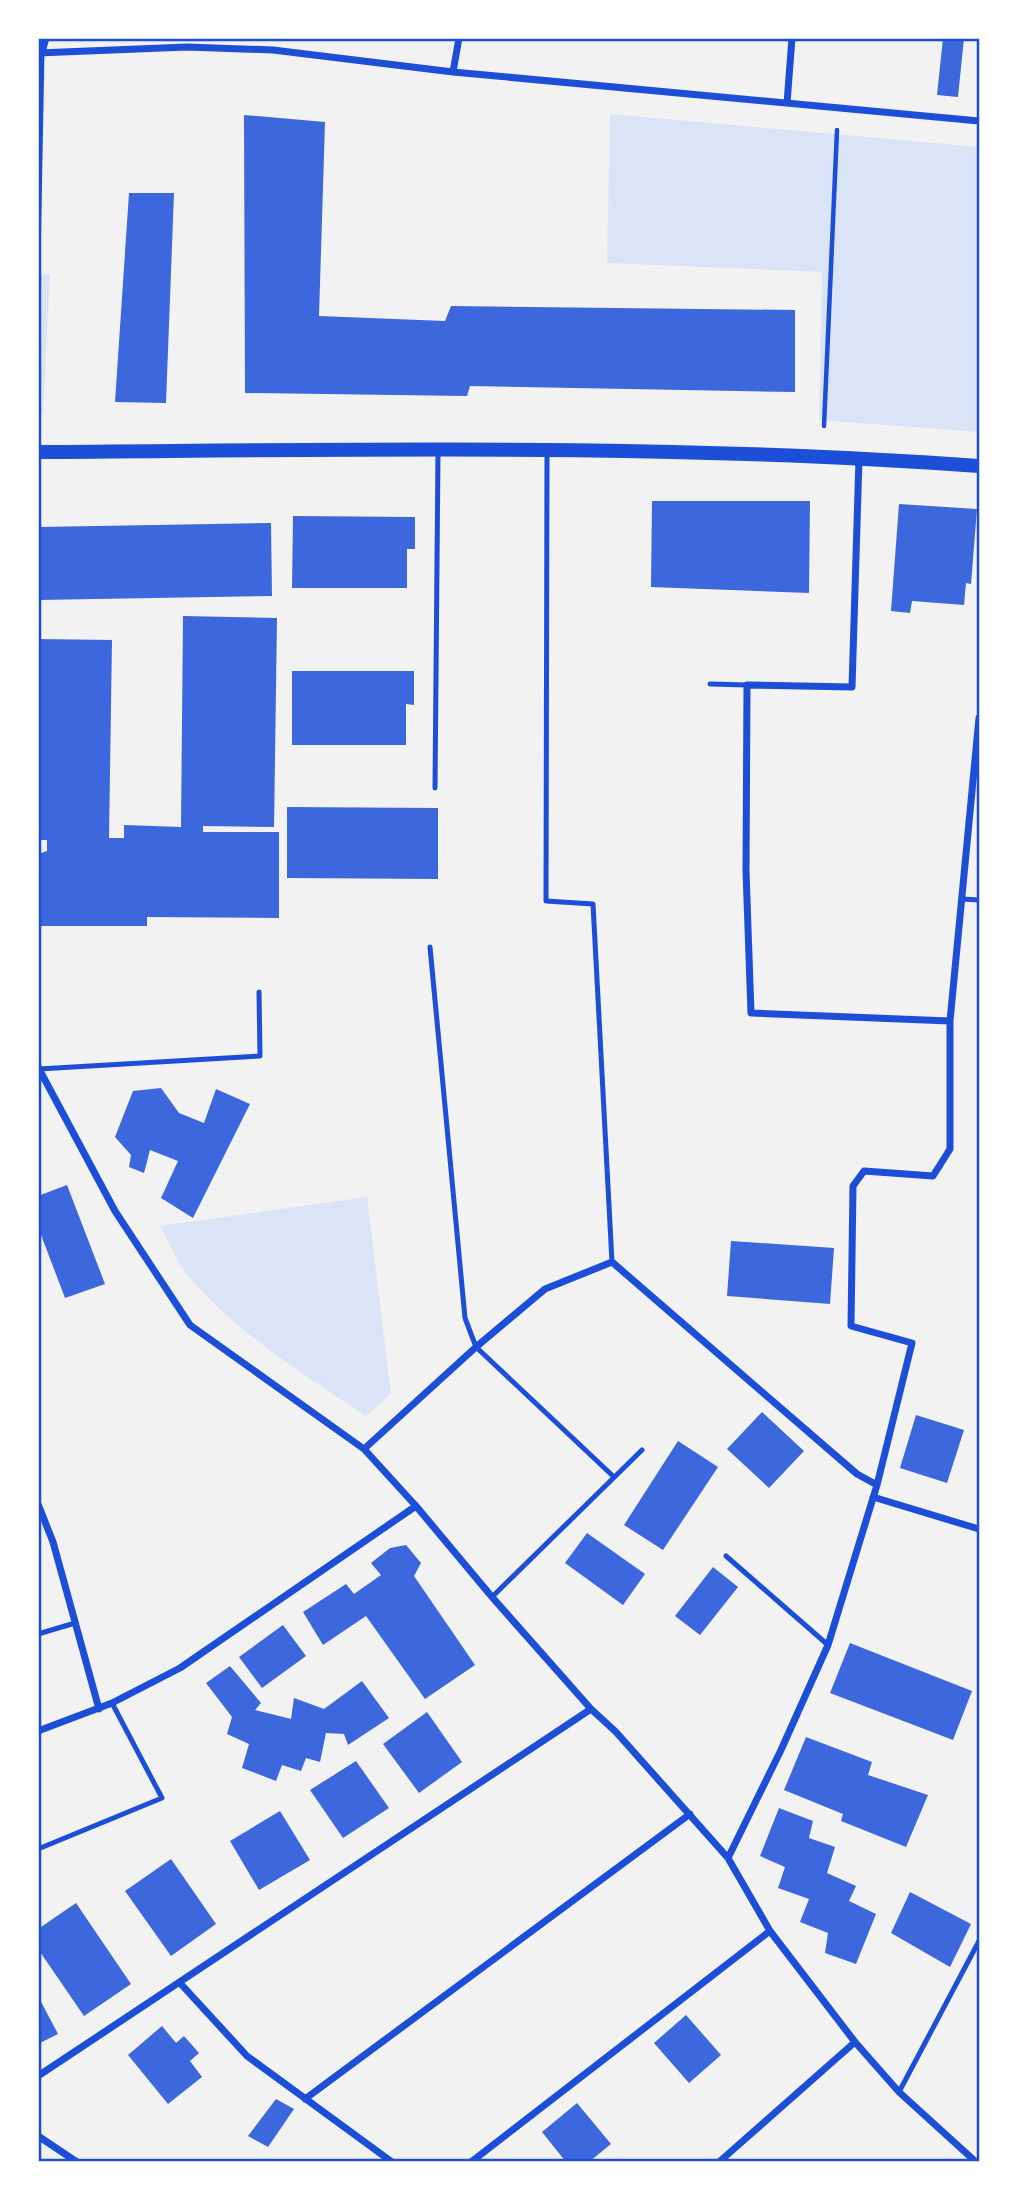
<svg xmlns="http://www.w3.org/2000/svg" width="1018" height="2200" viewBox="0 0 1018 2200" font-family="Roboto,sans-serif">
  <rect width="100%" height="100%" fill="#f2f2f2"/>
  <path fill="#dbe4f7" d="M610,114l369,33v285l-160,-12 3,-148 -215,-9z
    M50,274l-7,139 -4,1 -1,-139z
    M367,1197l24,197 -25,22c-62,-41 -128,-82 -177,-139 -12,-14 -20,-35 -29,-51z"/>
  <path fill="#3d67dc" d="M943,38h21l-6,59 -21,-2z
    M244,115l81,7 -6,194 126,5 6,-15 344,4v82l-325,-6 -3,10 -222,-3z
    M129,193h45l-8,210 -51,-1z
    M652,501h158l-1,92 -158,-6z
    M899,504l78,5 -6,75 -5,-1 -2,22 -52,-4 -2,12 -19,-2z
    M293,516l122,1v32h-8v39h-115z
    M271,523l1,73 -234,4v-73z
    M183,616l94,2 -3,209 -71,-1v6h76v86l-132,-1v9h-109v-72l9,-3v-11h-9v-201l74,1 -3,198h15v-13l57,2z
    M292,671h122v34l-8,-1v41h-114z
    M287,807l151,1v71l-151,-1z
    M161,1088l18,25 25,10 12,-34 34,15 -57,114 -32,-20 17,-37 -28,-11 -6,23 -15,-6 2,-12 -16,-18 18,-46z
    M67,1185l38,99 -40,14 -27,-71v-31z
    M731,1241l103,7 -4,56 -103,-8z
    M762,1412l42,39 -35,37 -42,-39z
    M916,1415l48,15 -17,53 -47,-15z
    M678,1441l40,26 -55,83 -39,-25z
    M587,1533l58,41 -22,31 -58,-42z
    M406,1545l15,18 -7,13 61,89 -50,34 -59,-83 -43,29 -20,-33 43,-28 8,10 27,-19 -10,-12 19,-15z
    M713,1567l25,20 -38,48 -25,-19z
    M283,1625l23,31 -44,32 -23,-31z
    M850,1643l122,48 -19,49 -123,-47z
    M230,1666l31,37 -6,7 36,9 3,-21 30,11 38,-28 27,37 -41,27 -4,-11 -18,-1 -6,29 -14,-4 -5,13 -19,-6 -6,16 -34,-13 7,-24 -22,-10 5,-17 -26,-34z
    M427,1712l35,50 -43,31 -36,-49z
    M806,1737l66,25 -4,13 60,20 -22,52 -65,-26 2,-7 -59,-24z
    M356,1761l33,47 -46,30 -33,-48z
    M779,1808l34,13 -4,17 26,9 -8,26 29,13 -7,15 27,13 -20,50 -31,-11 3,-20 -28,-11 9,-23 -31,-11 7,-21 -25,-11z
    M280,1811l30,49 -51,30 -29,-49z
    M171,1859l45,65 -45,32 -46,-65z
    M910,1892l61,32 -21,43 -59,-34z
    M76,1903l55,81 -47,32 -46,-67v-20z
    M38,1996l20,38 -20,10z
    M686,2015l35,40 -32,28 -35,-40z
    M162,2026l14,17 8,-7 15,17 -9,8 12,16 -34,27 -40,-49z
    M276,2099l18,10 -26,38 -20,-11z
    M577,2103l34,41 -22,18h-23l-24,-30z"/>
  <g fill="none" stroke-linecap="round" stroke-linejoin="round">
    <path stroke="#1d4ed8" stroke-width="4.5" d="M38,302l1,-24
      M824,426l13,-296"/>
    <path stroke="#1d4ed8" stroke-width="5" d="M38,260l4,-208
      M547,452l-1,449 47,3 19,358
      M710,684l37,1
      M435,788l3,-337
      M962,899l17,1
      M430,947l35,371 11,29 138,130
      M39,1069l221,-13 -1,-64
      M726,1556l102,89
      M492,1597l150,-147
      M38,1634l37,-11
      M38,1849l124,-51 -50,-95
      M899,2092l80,-151"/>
    <path stroke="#1d4ed8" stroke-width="7" d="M42,52l4,-14
      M38,53l149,-6 86,3 180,22 526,49
      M453,72l6,-34
      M787,103l5,-65
      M859,459l-7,228 -105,-2 -1,186 5,142 199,8
      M38,1067l77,144 75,114 174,124 52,57 76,91 99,112 25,23 112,126 42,73 85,111 44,50 77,70
      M364,1449l112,-102 69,-58 67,-27 245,212 20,11
      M873,1497l106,32
      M38,1504l15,38 46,167
      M38,1731l74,-28 68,-35 236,-162
      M728,1858l53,-108 47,-105 49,-160 35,-142 -61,-17 2,-140 11,-15 69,5 17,-27v-128l29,-303
      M180,1983l67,73 145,106
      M38,2076l553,-367
      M305,2099l385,-285
      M38,2136l39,26
      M471,2162l299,-231
      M719,2162l136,-120"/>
    <path stroke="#1d4ed8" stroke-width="14" d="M38,452c314,-2 628,-9 941,14"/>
  </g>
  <rect width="1018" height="2200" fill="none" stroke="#ffffff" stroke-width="80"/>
  <rect x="40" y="40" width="938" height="2120" fill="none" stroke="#1d4ed8" stroke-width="2.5"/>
</svg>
